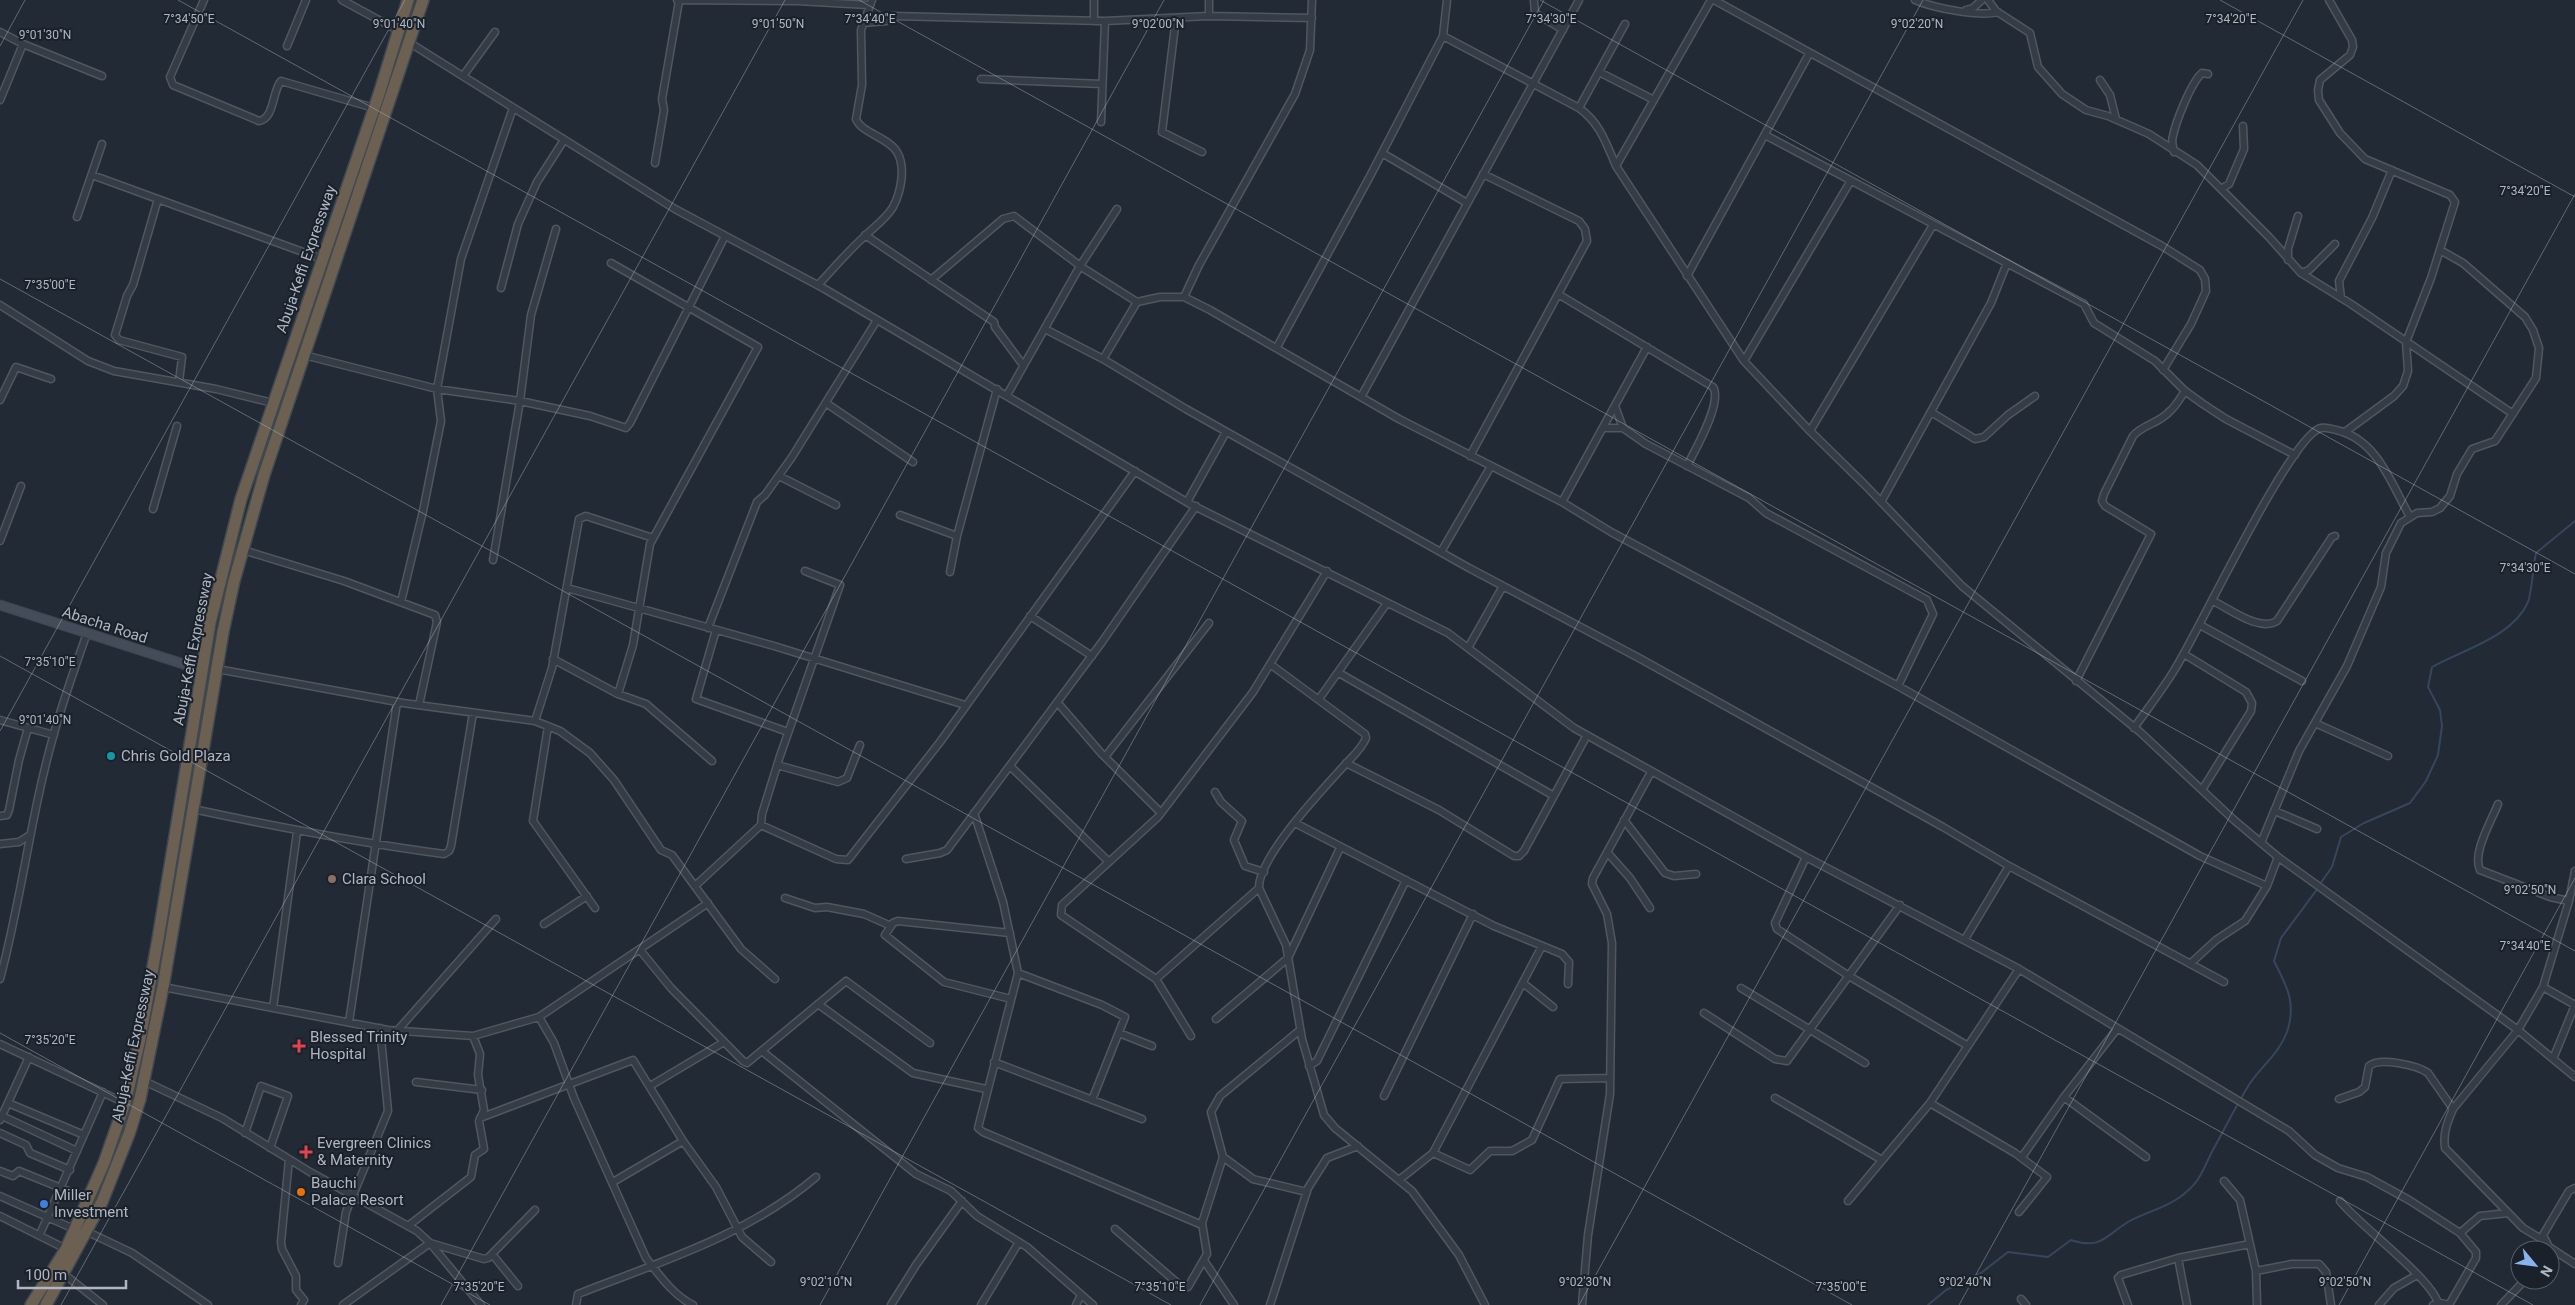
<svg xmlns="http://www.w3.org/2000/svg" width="2575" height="1305" viewBox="0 0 2575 1305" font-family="Roboto,sans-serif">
  <rect width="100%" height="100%" fill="#212a35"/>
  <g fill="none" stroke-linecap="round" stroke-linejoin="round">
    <path stroke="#36475b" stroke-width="2" d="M2320,884l12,-17 9,-30 23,-14 46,-20 16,-22 12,-26 4,-29 -2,-16 -12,-23 4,-20c30,-17 81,-30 96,-65 4,-10 5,-37 8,-49l39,-32
      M1928,1305l18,-15 35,-17 27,-21 40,5 23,-17c30,10 34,-4 57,-18 17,-10 36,-13 52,-25 22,-16 22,-27 34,-49 11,-20 21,-40 33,-60 12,-21 32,-32 41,-59 8,-28 -2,-44 -14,-68l7,-23 37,-50"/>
    <g stroke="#4f5760" stroke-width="9">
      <path id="street" d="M204,0l-34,77 3,8 86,36c16,-3 13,-30 22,-40l93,27
        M342,0l57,31
        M677,0l120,1 71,4
        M1209,0v16
        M1447,0l-4,36 136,72c21,15 27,35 37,58l128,195 64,68 57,56 97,101 178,146 94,88 44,37 240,173 57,47
        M1714,0l448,246 38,24 5,9 1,12 -15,33 -28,46
        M1915,0c19,8 64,17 83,12
        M1988,0l8,11 34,22 8,34 24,27 24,16 22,6 41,18 48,31 72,72 32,36 50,31 162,110
        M2329,0l23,40 1,7 -3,8 -30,25 -2,10 1,10 21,33 25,26 85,36 5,7 -24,76 -25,64 2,29 -5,15 -9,10 -49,36
        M1534,1l1,12 28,17
        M1966,10l7,-2 9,-8
        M1176,18l-14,114 40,20
        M1094,21v-21
        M863,23l23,-2 7,-5 212,5 104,-5 103,2
        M0,32l23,12 79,32
        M410,43l265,166 148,79 367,216 258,129 126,95 232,129 213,112 270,162 26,24 23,13 29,9 42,23 51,33
        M287,46l19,-46
        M1599,72l55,28
        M463,76l32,-44
        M981,79l121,5
        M2100,80l10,15 6,24
        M0,100l23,-56
        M1579,108l46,-84
        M1101,122l4,-101
        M1765,135l319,169 10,19 61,38 30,30 18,13 23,15 69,36
        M2174,152c-1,-6 -3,-11 -1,-16 3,-15 18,-53 29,-63l6,1
        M1382,153l85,50
        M655,163l9,-53 -2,-11 17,-98
        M1616,166l95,-166
        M92,175l230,84
        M2221,189l8,-5 15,-35 -1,-23
        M158,199l-25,86 -6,11 -12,39 4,5 63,17 -3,25
        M77,217l25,-73
        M865,235l129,87 1,5 28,38
        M2288,260v-11l10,-33
        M611,263l147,84 -108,197 -17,101 -15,49
        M2301,273l8,-3 26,-26
        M1687,276l122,-222
        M931,280l72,-61 11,-3 69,52 54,34
        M818,285c15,-16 31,-35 48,-50 9,-9 20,-16 27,-28 8,-15 13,-40 4,-55 -9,-15 -36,-19 -41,-33l6,-34 -1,-55 11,-30
        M501,288l17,-64 19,-42 27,-42
        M1558,294l155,93c10,15 -18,63 -26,79
        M1184,297l15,-32 96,-171 15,-44 2,-50
        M2341,298l-2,-17 33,-63 20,-48
        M0,305l88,56 26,10 102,18 57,14
        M1045,329l58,30 83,50 283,159 170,90 304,169 66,39 215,116
        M1277,347l92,-169 74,-142
        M304,355l133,34 83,12 70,15 36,12 4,-5 95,-187
        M1103,359l34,-57 23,-5h24l26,13 189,109 163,83 49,30 287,154 302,170 67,30
        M1744,361l106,-179
        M1007,395l73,-129 37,-57
        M1361,397l218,-397
        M0,400l16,-33 35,12
        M826,403l87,59
        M1615,406l8,22 23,16 103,54 17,15 161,87 6,14 -35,72
        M1931,412l44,27 9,-2 24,-22 27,-19
        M1603,428h20
        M1810,431l123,-206
        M1470,456l117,-215 -2,-12 -6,-8 -96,-47
        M779,476l57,29
        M1187,502l39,-70
        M1562,502l85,-155
        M1881,502l110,-199 16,-40
        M153,509l24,-83
        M900,515l57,21
        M0,541l21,-55
        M243,550l101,31 91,34 2,7 -18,83
        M1441,552l50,-86
        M493,560l27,-159 11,-86 25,-86
        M950,572l7,-36 40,-147
        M567,588l207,58 191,59
        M2213,601c17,8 46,31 64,20l55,-84 3,-1
        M401,602l22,-91 18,-90 -4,-32 24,-130 52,-151
        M1030,616l62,40
        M2200,625l102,56
        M708,628l49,-126 8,-7 27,-38 85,-137
        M716,630l-20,69 92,33
        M1468,648l35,-62
        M2184,654l62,38 6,11 -1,8 -49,79
        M553,659l65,35 28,10 66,57
        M217,669l186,34 132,18 25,10 30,22 24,27 47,70 11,5 69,94 34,30
        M1339,673l215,123
        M2076,681l75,-147 -46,-28 -3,-5 2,-7 29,-58c9,-11 27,-13 37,-25 6,-5 10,-13 15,-20
        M1319,699l68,-96
        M1057,702l44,51 60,60
        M0,720l54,15
        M535,721l17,-53 27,-149 7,-3 67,22
        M2315,723l73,33
        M548,726l-15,95 62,87
        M2134,728c14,-20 29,-39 41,-59 23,-36 116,-235 146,-241 5,-1 11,1 15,2 41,9 55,53 73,85
        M1105,757l104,-134
        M1346,763l93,47 75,46h5l5,-5 63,-116
        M777,765l61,17 9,-4 13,-33
        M1010,766l99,96
        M1215,792l6,10 21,19 -8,19 11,26 19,6
        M2498,804c-7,18 -26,49 -18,66l70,27 19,4
        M193,809c84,18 167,34 251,45l5,-3 2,-5 22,-133
        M2275,811l42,18
        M974,813l29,89 15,71 -40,155 5,4 219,93
        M0,816l7,-1 2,-5 10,-50 9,-32
        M1624,820l41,53 9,3 22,-2
        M1295,823l199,103 68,28 7,8 -1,22
        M761,825l75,34 12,1 92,-118 195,-271
        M2261,843l38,-92 48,-85 34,-79 5,-34 15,-30 16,-10 15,-1 8,-4 10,-12 7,-22 15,-25 23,-8 41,-63 3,-30 -6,-18 -8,-13 -62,-54 -23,-13
        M0,844l19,-2 11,-7
        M1607,852l23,26 20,30
        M1806,857l-31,66 2,6 72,47 119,70
        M906,859l34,-6 7,-3 155,-208 94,-136
        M695,886l66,-61 1,-11 18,-58 60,-171 -35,-14
        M1259,888l27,57 16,94 22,76 11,13 77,63 47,64 26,50
        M785,898l30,10 12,-1 37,7 27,12
        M544,924l43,-28
        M1010,933l-112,-12 -5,2 -8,12 59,47 67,17
        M1965,939l44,-73
        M640,950l31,38 72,73 4,2 99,-82 84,62
        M2190,964l26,-24 29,-19 22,-35 11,-29
        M1018,973l84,32 23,12 -33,83
        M0,979c22,-82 31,-167 55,-249 9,-32 21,-65 32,-97
        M1156,979l103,-91c-1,-30 62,-97 83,-120 8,-9 20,-19 24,-30l-1,-4 -95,-70
        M1523,983l30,24
        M163,987l225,43 85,6 66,-19 169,-114
        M2543,987l32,18
        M1741,988l124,75
        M818,1004l95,69 73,16
        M273,1008l24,-176
        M1704,1013l71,46 12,2 113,-156
        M539,1017l15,26 20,55 72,160c14,18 27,37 47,47
        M1216,1019l72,-61 52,-110
        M349,1022l48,-320
        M397,1031l99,-112
        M1119,1033l33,13
        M1191,1036l-35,-57 -95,-64 1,-10 96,-88 95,-125 74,-121
        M0,1044l125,59
        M763,1052l153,122 35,17 26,25 50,31 66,58
        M2553,1059l22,-54
        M994,1062l148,57
        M1309,1066l8,-5 89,-181
        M144,1081l78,37 88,54 107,59 13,12 51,62
        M416,1082l66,8
        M650,1086l74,-44
        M1384,1096l89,-182
        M2064,1097l82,60
        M1775,1098l107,62
        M2339,1099l20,-7 6,-5 4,-21c10,-9 48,-1 59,7l25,36 65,-79 25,-43 26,-86 6,-30
        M8,1103l76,32
        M1930,1103l85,50 32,24 -28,35
        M2453,1109c-6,14 -10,24 -8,39l78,80 20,12
        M2,1116l75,35
        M480,1118l153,-58 50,81 33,46 26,50 29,25
        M0,1120l29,-63
        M0,1133l26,12 4,8 40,17
        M245,1133l16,-47 27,10 -18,52
        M1433,1153l37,17 20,-19h22l20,-11 28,-61 50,-1
        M1223,1157l30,22 54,13
        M2022,1157l42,-60 53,-68
        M289,1159l-8,83 1,7 14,27v14l8,10 -3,5
        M0,1171l13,5 6,-5 69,28
        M1399,1180l34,-27 109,-207
        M2224,1181l16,19 16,71 1,34
        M613,1182l70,-41
        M2575,1188l-6,3 -26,44 6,12 26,17
        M0,1196l74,33
        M1848,1201l82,-98 89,-134
        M2340,1201c21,26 90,76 98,102
        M0,1216l66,33
        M408,1226l63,-49 4,-22 9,-6 -5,-28 5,-11 -6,-35 2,-21 -7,-18
        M1115,1229l67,58h6l19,-33 -5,-31 21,-66 -12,-45 9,-16 80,-66
        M88,1232l44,21 76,52
        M40,1234l63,-142
        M492,1254l26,32
        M2178,1258l9,47
        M1205,1262l29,43
        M338,1263l8,-51 42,-101 -8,-83
        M2256,1271l36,-7h27l7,8 5,33
        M64,1274l39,31
        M2021,1299l5,6
        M343,1305l87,-62 54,16 4,-1 47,-48
        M576,1305l2,-11c82,-32 170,-59 238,-117
        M891,1305l25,-40 46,-64
        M981,1305l38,-63
        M1076,1305l5,-10
        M1270,1305l38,-117 19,-30 31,-12
        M1582,1305l6,-70 22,-141 2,-151 -5,-29 -15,-30 1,-6 58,-106
        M2128,1305l-10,-27 3,-3 57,-17 72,-14
        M2379,1305l15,-17 23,-13
        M2433,1305l8,-2 8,2
        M2449,1305l27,-47v-6l-16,-19 20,-17 28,-3
        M2501,1305l24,-25"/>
    </g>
    <g stroke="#3e454f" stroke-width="11">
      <path id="secondary" d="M0,605l202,65"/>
    </g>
    <g stroke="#3f4750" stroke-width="14">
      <path id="highway" d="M31,1305l35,-56 38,-86 21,-60 15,-64 18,-100 52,-316 31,-124 138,-405 29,-94
        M46,1305l56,-103 27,-68 11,-35 23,-112 60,-355 11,-51 30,-106 159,-475"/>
    </g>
    <use href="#street" stroke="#353c46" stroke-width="6"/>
    <use href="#secondary" stroke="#434c58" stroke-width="9"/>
    <use href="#highway" stroke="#6b6052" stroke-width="11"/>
  </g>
  <path fill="none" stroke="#afb7c2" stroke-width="1" stroke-opacity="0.45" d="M178,0l2355,1305M859,0l1716,951M1540,0l1035,574M2220,0l355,197M0,46l25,-46M0,279l1852,1026M0,656l1171,649M0,731l405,-731M0,1033l490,272M61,1305l724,-1305M441,1305l723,-1305M820,1305l724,-1305M1200,1305l723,-1305M1579,1305l724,-1305M1959,1305l616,-1111M2339,1305l236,-427"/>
  <circle fill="#0f9aa8" stroke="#1a212a" stroke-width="2" cx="111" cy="756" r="5"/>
  <circle fill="#8d6e63" stroke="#1a212a" stroke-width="2" cx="332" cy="879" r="5"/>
  <g fill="#e0444e" stroke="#1a212a" stroke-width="2">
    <path d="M296.5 1038.5h5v5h5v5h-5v5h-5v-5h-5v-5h5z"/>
    <path d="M303.5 1144.5h5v5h5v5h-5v5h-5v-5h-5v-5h5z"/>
  </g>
  <circle fill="#e8710a" stroke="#1a212a" stroke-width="2" cx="301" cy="1192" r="5"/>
  <circle fill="#3f7fe0" stroke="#1a212a" stroke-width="2" cx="44" cy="1204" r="5"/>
  <g text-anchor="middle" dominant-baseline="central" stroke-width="4" stroke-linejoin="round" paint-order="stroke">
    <g font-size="15" fill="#afb7c2" stroke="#1a212a">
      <text transform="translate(306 259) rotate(-71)">Abuja-Keffi Expressway</text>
      <text transform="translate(105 625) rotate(18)">Abacha Road</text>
      <text transform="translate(193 649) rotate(-79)">Abuja-Keffi Expressway</text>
      <text transform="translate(133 1046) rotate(-78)">Abuja-Keffi Expressway</text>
    </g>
    <g font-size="15" fill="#afb7c2" stroke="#1a212a" text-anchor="start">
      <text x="121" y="756">Chris Gold Plaza</text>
      <text x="342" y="879">Clara School</text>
      <text x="310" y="1037">Blessed Trinity<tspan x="310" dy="17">Hospital</tspan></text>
      <text x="317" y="1143">Evergreen Clinics<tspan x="317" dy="17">&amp; Maternity</tspan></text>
      <text x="311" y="1183">Bauchi<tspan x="311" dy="17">Palace Resort</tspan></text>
      <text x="54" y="1195">Miller<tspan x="54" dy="17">Investment</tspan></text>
    </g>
  </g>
  <g font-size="12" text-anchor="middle" fill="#afb7c2" stroke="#1a212a" stroke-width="4" stroke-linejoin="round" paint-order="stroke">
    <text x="189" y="23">7°34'50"E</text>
    <text x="870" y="23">7°34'40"E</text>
    <text x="1551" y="23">7°34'30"E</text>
    <text x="2231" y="23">7°34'20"E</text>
    <text x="399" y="28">9°01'40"N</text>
    <text x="778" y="28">9°01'50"N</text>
    <text x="1158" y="28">9°02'00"N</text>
    <text x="1917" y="28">9°02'20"N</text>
    <text x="45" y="39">9°01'30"N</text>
    <text x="2525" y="195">7°34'20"E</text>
    <text x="50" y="289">7°35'00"E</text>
    <text x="2525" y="572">7°34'30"E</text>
    <text x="50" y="666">7°35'10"E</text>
    <text x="45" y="724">9°01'40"N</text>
    <text x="2530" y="894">9°02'50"N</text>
    <text x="2525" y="950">7°34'40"E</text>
    <text x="50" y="1044">7°35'20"E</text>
    <text x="826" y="1286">9°02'10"N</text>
    <text x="1585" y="1286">9°02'30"N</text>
    <text x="1965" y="1286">9°02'40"N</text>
    <text x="2345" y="1286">9°02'50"N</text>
    <text x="479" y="1291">7°35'20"E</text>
    <text x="1160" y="1291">7°35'10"E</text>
    <text x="1841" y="1291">7°35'00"E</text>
  </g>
  <g transform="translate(2535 1265) rotate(119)"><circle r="24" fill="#1a212a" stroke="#565d67"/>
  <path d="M0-4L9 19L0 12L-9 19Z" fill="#88b3ef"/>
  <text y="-8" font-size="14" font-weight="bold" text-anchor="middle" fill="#afb7c2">N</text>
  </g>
  <path d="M18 1280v8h108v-8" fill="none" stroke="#afb7c2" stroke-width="2.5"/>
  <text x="25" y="1280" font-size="15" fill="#afb7c2" stroke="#1a212a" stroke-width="4" paint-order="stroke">100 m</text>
</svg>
